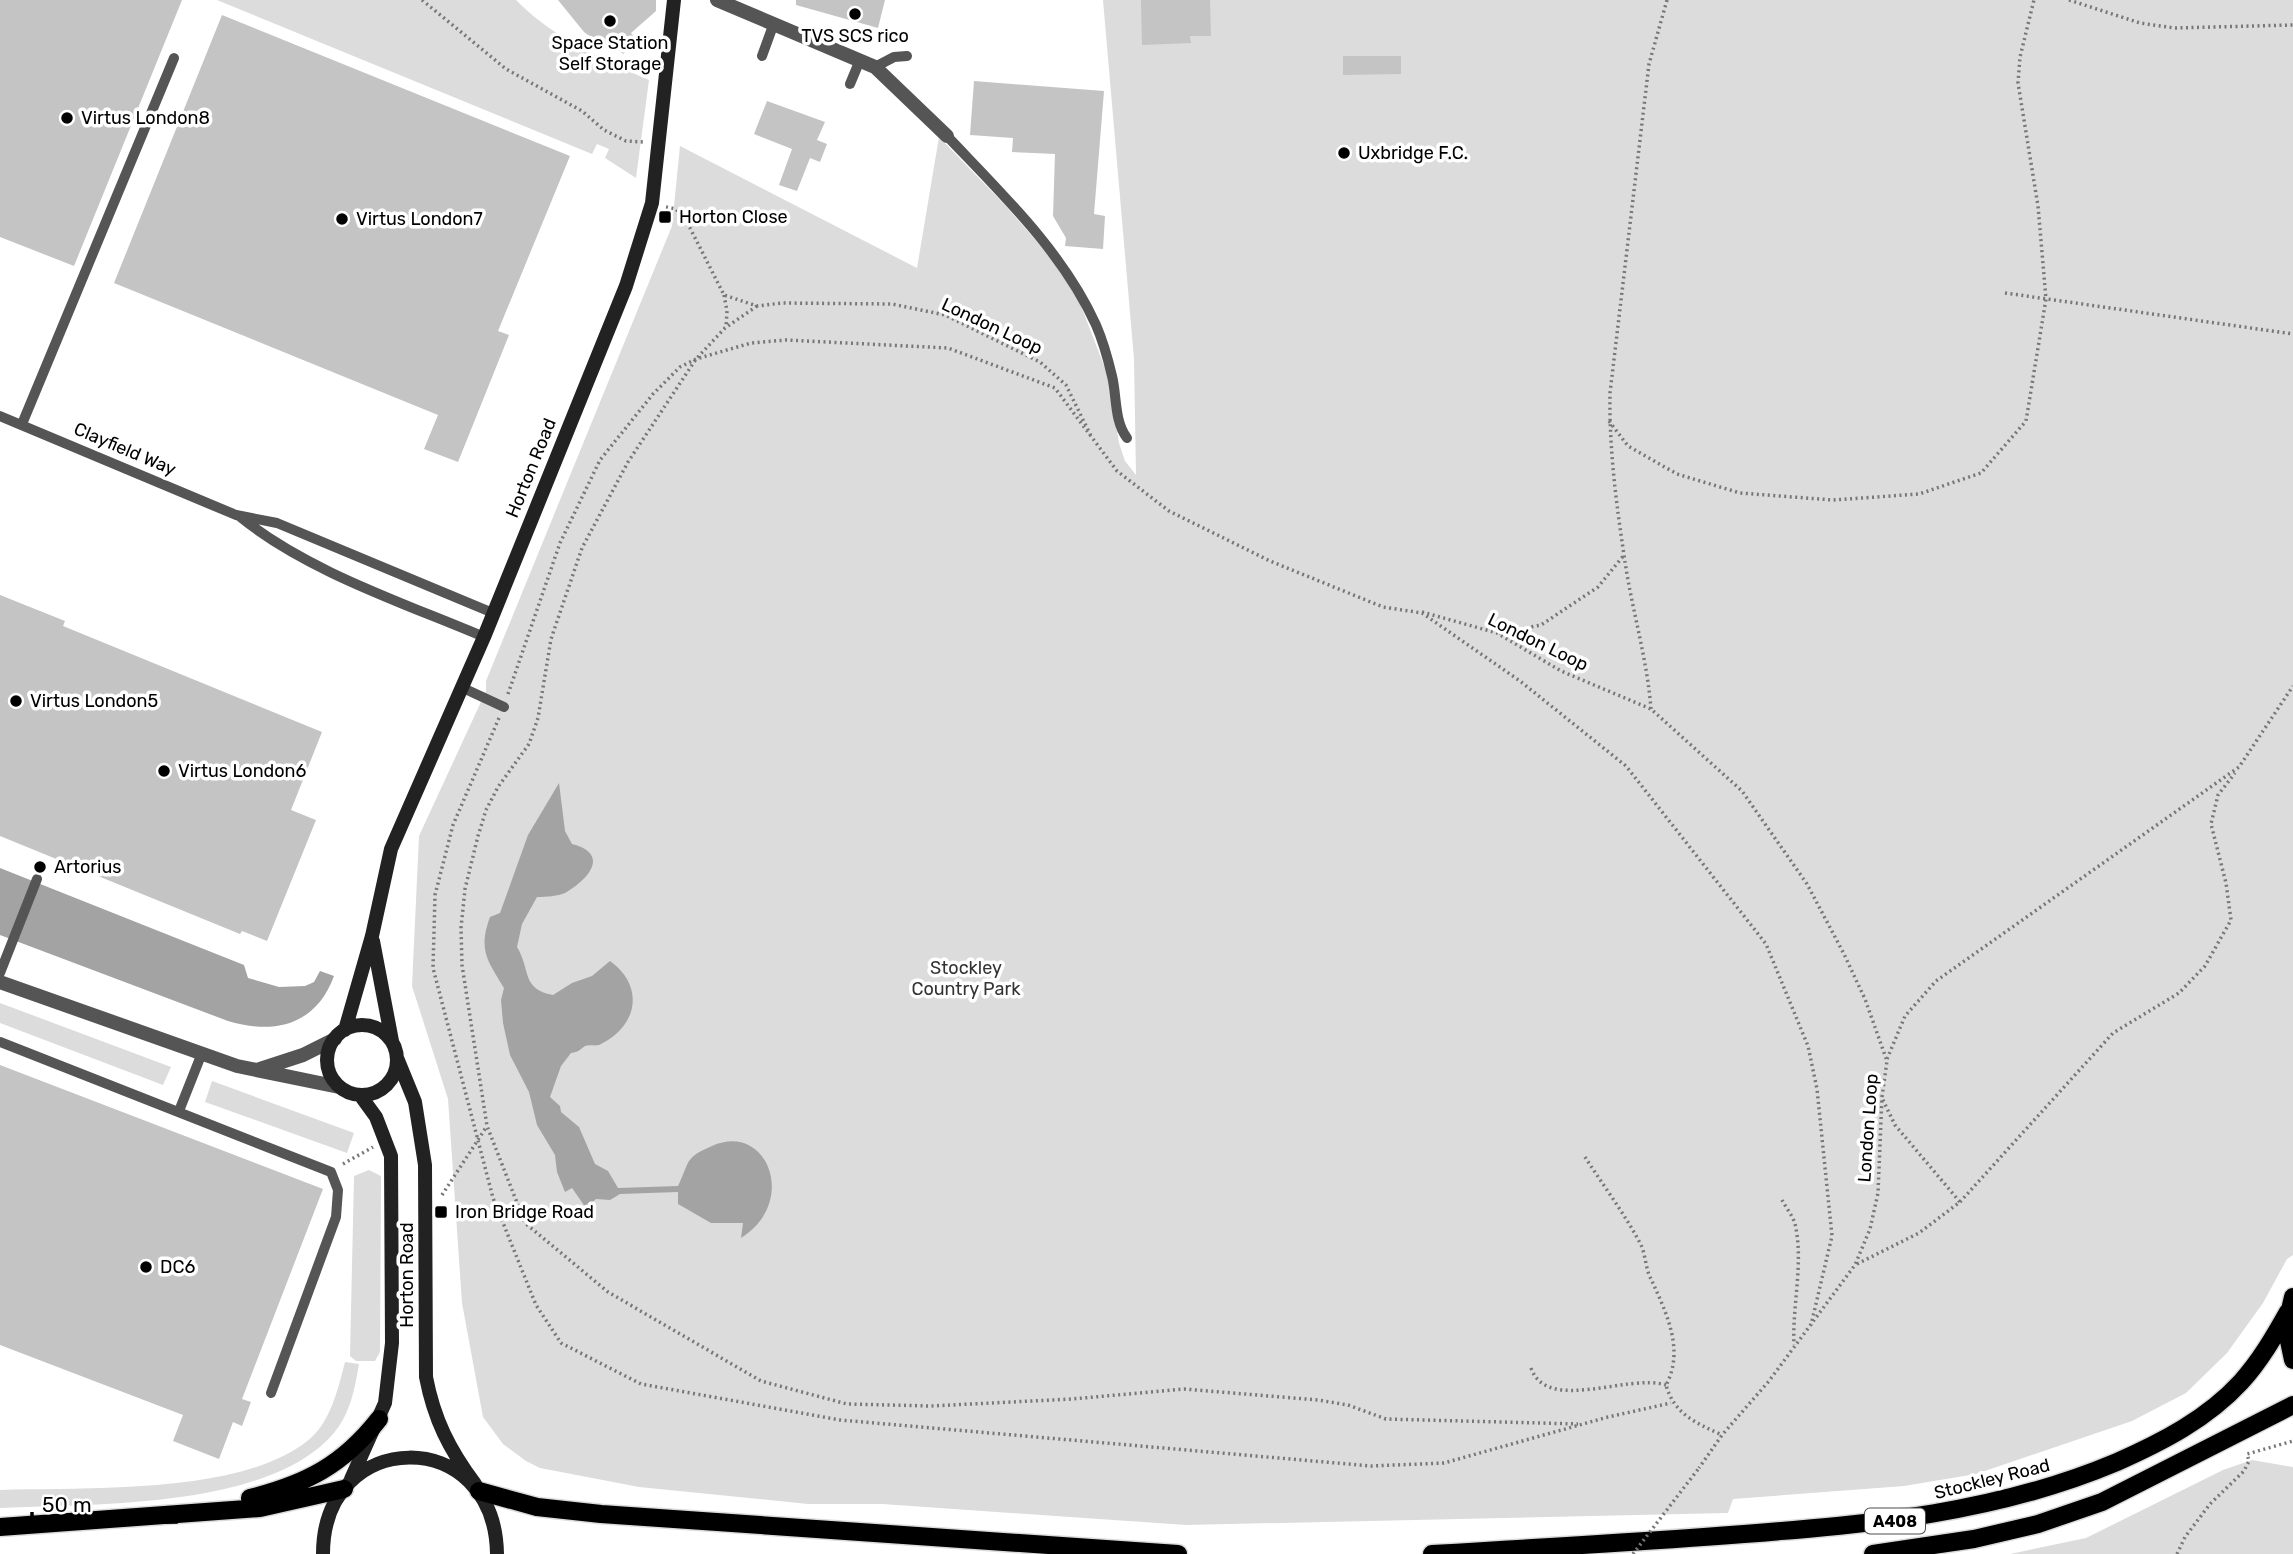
<svg xmlns="http://www.w3.org/2000/svg" width="2293" height="1554" viewBox="0 0 2293 1554" font-family="Rubik,sans-serif">
  <rect width="100%" height="100%" fill="#fff"/>
  <path fill="#dcdcdc" d="M217,0h299c36,37 87,60 133,80l-13,98 -31,-20 4,-9 -12,-5 -5,10z
    M1103,0h1190v1255l-6,4 -24,44 -36,50 -41,40 -54,28 -156,53 -72,12 -171,13 -5,14 -542,12 -304,-21h-74l-169,-17 -99,-19 -14,-7 -23,-17 -20,-27 -21,-114 -14,-204 -36,-113 7,-150 67,-145v-10l186,-455 8,-80 237,122 22,-131 64,66 68,77 37,96 11,67 6,18 11,14 -2,-116z
    M0,1003l171,64 -8,18 -163,-62z
    M212,1081l142,52 -7,20 -142,-51z
    M369,1170l12,6 -1,176 -5,9h-19l-6,-5 4,-180z
    M345,1362l14,2c-4,24 -9,51 -26,70 -65,75 -241,70 -333,74v-18c85,-3 237,5 306,-48 24,-17 32,-53 39,-80z
    M2252,1460l41,7v87h-283l76,-16 137,-68z"/>
  <path fill="#a3a3a3" d="M559,783l6,48 7,13c39,10 16,36 -7,49 -7,3 -19,4 -28,4l-15,27 -5,23c14,23 4,42 36,48l19,-12 20,-7 18,-15c34,24 29,64 -9,83 -5,3 -11,0 -16,2 -6,4 -6,6 -14,7l-10,13 -11,31 10,9 1,6 18,15 16,37 13,7 10,17 60,-2c4,-8 7,-18 11,-25 6,-8 14,-11 23,-15 55,-25 87,56 29,92l2,-15h-32l-33,-19v-12l-58,2 -10,6 -14,-1 -10,9 -14,-20 -7,4 -8,-20 -2,-17 -18,-30 -8,-33 -19,-37 -7,-32 -2,-23 3,-12c-17,-28 -26,-38 -14,-71l10,-4 28,-78z
    M0,868l244,97 4,13 31,9 26,-1 9,-4 6,-11 14,5c-18,49 -59,59 -106,45l-228,-86z"/>
  <path fill="#c4c4c4" d="M0,0h182l-108,266 -74,-29z
    M558,0h98v11l-25,22 7,9 -15,12 -8,-8 -5,5 -26,-19z
    M796,0h89l-7,28 -82,-23z
    M1141,0h69l1,36h-21l1,7 -49,2z
    M222,15l348,141 -72,175 11,4 -51,127 -34,-13 14,-34 -324,-132z
    M1343,56h58v18l-58,1z
    M974,81l130,10 -10,123 11,2 -2,33 -38,-3 1,-8 -13,-22 2,-62 -43,-2 1,-14 -43,-3z
    M767,101l58,21 -8,18 10,4 -7,18 -10,-4 -13,33 -18,-6 13,-36 -38,-15z
    M0,595l65,26 -2,5 259,106 -31,78 25,10 -49,121 -25,-10 -2,3 -240,-98z
    M0,1065l323,124 -81,210 9,3 -9,24 -9,-4 -14,37 -46,-18 10,-26 -183,-70z"/>
  <g fill="none" stroke-linecap="round" stroke-linejoin="round">
    <g stroke="#dbdbdb" stroke-width="21">
      <path id="primary" d="M2293,1297l-7,30 7,33
        M479,1491l58,16 64,7 577,40
        M250,1498c56,-14 93,-33 129,-79
        M0,1527l260,-19 84,-19
        M1432,1554c104,-6 208,-12 312,-20 129,-10 252,-21 373,-72 45,-20 90,-43 124,-80 19,-21 33,-45 47,-70
        M1873,1554l101,-15 64,-15 64,-22 191,-97"/>
    </g>
    <path stroke="#777" stroke-width="3.5" stroke-dasharray="2 3.5" stroke-linecap="butt" d="M422,0l84,69 76,42 22,19 22,11 17,1
      M2069,0l71,23 34,5 119,-3
      M666,207l10,2 14,19 34,67 33,11 25,-3 110,1 53,11 95,47 26,23 25,51
      M2005,293l288,41
      M724,295l3,16 -1,16
      M757,306l-32,22 -29,31 -68,103 -46,86 -31,91 -13,79 -9,26 -31,43 -12,23 -8,26 -13,53 -4,39 1,37 25,161 38,97 83,69 153,89 86,23 84,2 141,-7 112,-10 134,11 30,5 38,14 192,5
      M1609,421l19,25 49,28 63,19 93,7 86,-6 62,-21 45,-52 20,-122 -8,-93 -20,-123 2,-26 14,-57
      M1422,612l75,21 64,38 90,38 91,82 65,93 37,70 21,45 22,62 -5,36 -4,96 -8,36 -15,36 -86,116 -47,54 -23,33
      M1499,633l42,-8 57,-38 26,-32
      M508,694l52,-151 40,-83 53,-66 27,-27 16,-8 55,-16 35,-3 162,8 107,40 62,83 52,40 101,50 113,46 39,6 98,68 106,85 140,178 42,102 9,43 15,147 -21,89
      M1651,709c-4,-52 -20,-102 -27,-154 -8,-53 -15,-108 -14,-162l39,-329 18,-64
      M499,718l-46,107 -18,70 -2,73 60,230 43,107 25,38 80,41 199,36 531,46 73,-3 164,-46 63,-14
      M1887,1059l18,-43 31,-35 303,-214 54,-81
      M1585,1157c18,28 39,56 55,86 6,11 5,25 11,36 15,33 34,71 15,106 8,29 30,38 56,50
      M343,1164l30,-17
      M442,1195l45,-69
      M1782,1200c4,8 11,16 13,24 9,38 -3,82 -1,121
      M1960,1202l153,-169 66,-40 26,-27 26,-46 -5,-37 -15,-59 7,-29 17,-22
      M1857,1264l62,-31 41,-31 -65,-77 -13,-27
      M1531,1368c16,46 97,5 135,17
      M2177,1554l8,-17 25,-33 34,-33 5,-10 -2,-7 46,-13"/>
    <path stroke="#555" stroke-width="10" d="M762,56l12,-33
      M875,67l19,-10 13,-1
      M850,84l10,-24
      M947,136c55,58 116,116 149,189 7,16 12,34 16,51 5,20 2,45 15,62
      M0,416l236,99 41,8 216,90
      M22,424l152,-366
      M239,516c67,55 165,87 245,121
      M463,688l41,19
      M0,973l37,-94
      M0,1042l331,130 7,18 -2,27 -65,176
      M179,1111l23,-58"/>
    <path stroke="#555" stroke-width="14" d="M717,0l158,67 72,69
      M0,982l237,84 102,21
      M260,1069l43,-14 32,-16"/>
    <path stroke="#222" stroke-width="14" d="M373,941l19,100
      M327 1060a35 35 0 1 1 70 0a35 35 0 1 1-70 0Z
      M345,1030l27,-94 19,-87 93,-212 142,-351 26,-83 22,-203
      M397,1058l18,44 10,63 1,212c8,42 23,72 49,107
      M351,1479l34,-76 7,-60 -1,-187 -15,-39 -16,-22
      M323,1554c0,-127 172,-130 174,0"/>
    <use href="#primary" stroke="#000" stroke-width="18"/>
    <path stroke="#777" stroke-width="3.5" stroke-dasharray="2 3.5" stroke-linecap="butt" d="M1633,1554l66,-86"/>
  </g>
  <g fill="#000" stroke="#fff" stroke-width="2.5">
    <circle cx="855" cy="14" r="7"/>
    <circle cx="610" cy="21" r="7"/>
    <circle cx="67" cy="118" r="7"/>
    <circle cx="1344" cy="153" r="7"/>
    <rect x="658" y="210" width="14" height="14" rx="3.5"/>
    <circle cx="342" cy="219" r="7"/>
    <circle cx="16" cy="701" r="7"/>
    <circle cx="164" cy="771" r="7"/>
    <circle cx="40" cy="867" r="7"/>
    <rect x="434" y="1205" width="14" height="14" rx="3.5"/>
    <circle cx="146" cy="1267" r="7"/>
  </g>
  <g text-anchor="middle" dominant-baseline="central" stroke-width="7" stroke-linejoin="round" paint-order="stroke">
    <rect fill="#fff" stroke="#4c4c4c" stroke-width="2" x="1865" y="1508.5" width="60" height="25" rx="5"/>
    <g font-size="16" font-weight="bold" fill="#000">
      <text x="1895" y="1521">A408</text>
    </g>
    <g font-size="18" fill="#000" stroke="#fff" text-anchor="start">
      <text x="855" y="36" text-anchor="middle">TVS SCS rico</text>
      <text x="610" y="43" text-anchor="middle">Space Station<tspan x="610" dy="21">Self Storage</tspan></text>
      <text x="81" y="118">Virtus London8</text>
      <text x="1358" y="153">Uxbridge F.C.</text>
      <text x="679" y="217">Horton Close</text>
      <text x="356" y="219">Virtus London7</text>
      <text x="30" y="701">Virtus London5</text>
      <text x="178" y="771">Virtus London6</text>
      <text x="54" y="867">Artorius</text>
      <text x="455" y="1212">Iron Bridge Road</text>
      <text x="160" y="1267">DC6</text>
    </g>
    <g font-size="18" fill="#000" stroke="#fff">
      <text transform="translate(992 326) rotate(25)">London Loop</text>
      <text transform="translate(125 449) rotate(23)">Clayfield Way</text>
      <text transform="translate(531 468) rotate(-68)">Horton Road</text>
      <text transform="translate(1538 642) rotate(26)">London Loop</text>
      <text transform="translate(1868 1128) rotate(-86)">London Loop</text>
      <text transform="translate(407 1275) rotate(-90)">Horton Road</text>
      <text transform="translate(1992 1479) rotate(-14)">Stockley Road</text>
    </g>
    <g font-size="18" fill="#333" stroke="#fff">
      <text x="966" y="968">Stockley<tspan x="966" dy="21">Country Park</tspan></text>
    </g>
  </g>
  <path d="M32 1512v10h144v-10" fill="none" stroke="#000000" stroke-width="3.5"/>
  <text x="42" y="1512" font-size="21" fill="#000000" stroke="#ffffff" stroke-width="5" paint-order="stroke">50 m</text>
</svg>
